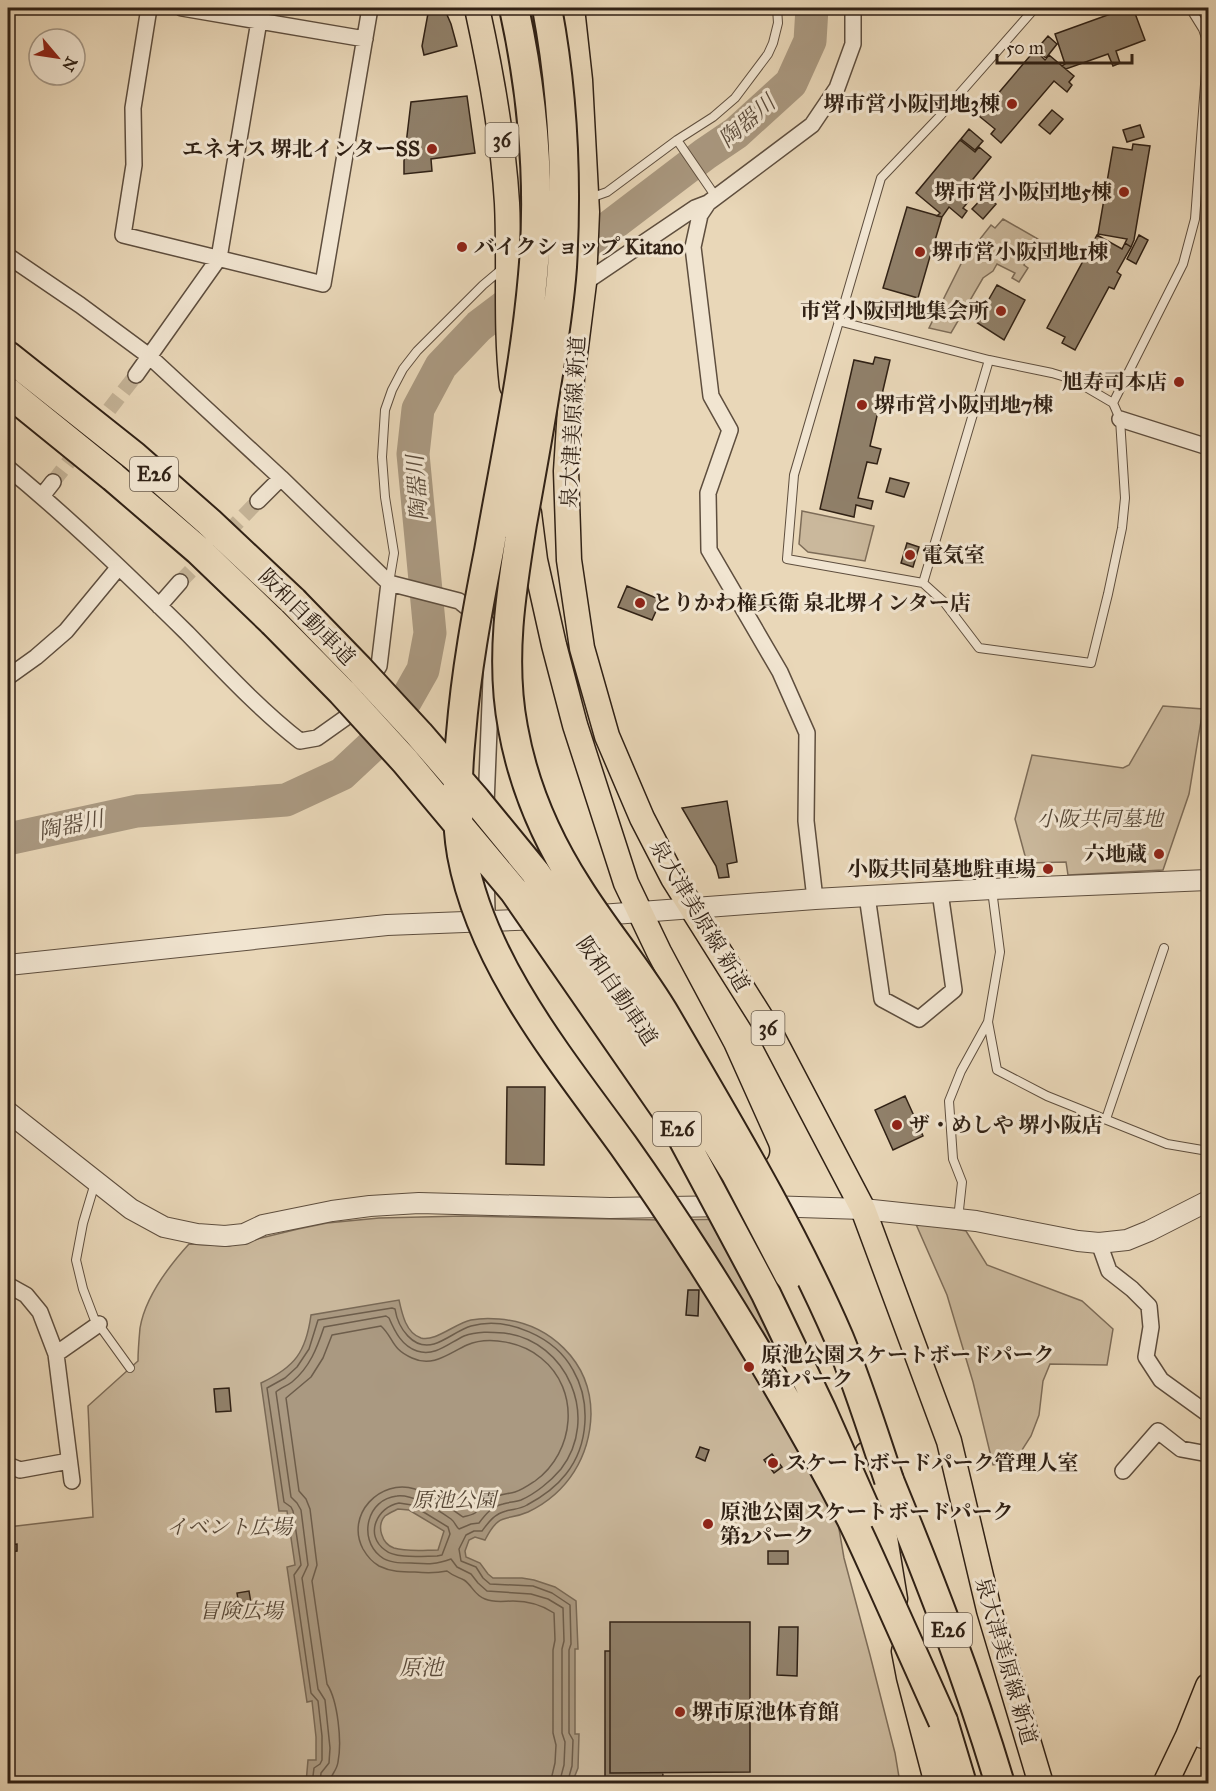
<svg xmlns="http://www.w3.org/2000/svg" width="1216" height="1791" viewBox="0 0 1216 1791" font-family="'IM FELL Great Primer','Noto Serif JP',serif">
  <rect width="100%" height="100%" fill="#e9d7b8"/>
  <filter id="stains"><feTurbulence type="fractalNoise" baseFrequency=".00333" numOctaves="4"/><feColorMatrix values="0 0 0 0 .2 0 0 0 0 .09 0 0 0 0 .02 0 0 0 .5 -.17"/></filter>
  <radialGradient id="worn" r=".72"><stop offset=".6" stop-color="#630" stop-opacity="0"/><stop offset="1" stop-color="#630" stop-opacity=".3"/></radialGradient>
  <path fill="#cab89c" stroke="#7d6c58" stroke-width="1.5" d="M1003,219l35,20 -14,26 4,3 -9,14 -7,-4 3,-5 -18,-9 -4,7 -10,7 -32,55 -22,-5 33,-66 29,-37 4,3z
    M802,511l72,15 -9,35 -57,-9 -9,-8z
    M1163,706l40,3 -14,85 -26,76 -95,5 -2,-13 -39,1 -12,-44 17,-64 91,13 6,-3z
    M464,1216l198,4 82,-1 14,27 68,207 18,105 26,97 25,98 5,30h-892v-256l85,-10 -5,-111 50,-45c0,-11 1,-22 2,-33 5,-30 29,-62 49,-84l40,2 69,-17 29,-6 52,-5z
    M915,1222l51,9 21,34 95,36 31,28 -6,36 -57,-1 -7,17 -4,34 -8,21 -16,25 -22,4 -20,-83 -26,-87z"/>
  <path fill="#aa9981" stroke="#796956" stroke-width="1.5" fill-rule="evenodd" d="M399,1300c3,14 7,33 22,38 14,4 35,-15 50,-18 10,-2 18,-2 28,-1 50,4 92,42 92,95 -1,42 -23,79 -63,98 -23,10 -28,-1 -43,28l-10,-3 -6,3 -4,11 1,6 14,6 8,11 5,4h29l12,2 21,7 21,14 2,48h-3v85h4l-1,34 -6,15h-266l2,-23h8v-23l-4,-36 -5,1 -20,-135 8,-2 -8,-54h-8l-18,-128c34,-16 45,-31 50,-68zM398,1509l11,1 35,21 -6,19c-13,0 -31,2 -44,-2 -12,-4 -18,-22 -9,-32 4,-3 9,-5 13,-7z"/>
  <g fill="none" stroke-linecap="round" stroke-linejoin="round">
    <path stroke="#6d5d4b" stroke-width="1.5" d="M399,1503l13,2 36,22 2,7 -8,21 -5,1c-14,0 -42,3 -52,-6 -21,-15 -8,-43 14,-47z
      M312,1784l2,-16 6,-4 2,-4v-24l-4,-35 -7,-8 -17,-118 7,-10 -8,-54 -2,-4 -7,-5 -17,-114 18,-10 12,-11 12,-18 9,-29 74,-12 3,1c3,19 18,41 39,35 13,-4 24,-14 37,-18 37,-10 84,11 102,44 18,31 16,75 -7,104 -10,13 -24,23 -39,31 -6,4 -14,4 -21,6 -12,3 -18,12 -24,20h-8l-8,4 -7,14 2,12 15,6 7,11 7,6 43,2 19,7 18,12 1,39 -2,6v83l4,7 -1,26 -5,18
      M320,1784l1,-11 8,-10 1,-15 -5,-48 -7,-11 -16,-111 6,-13 -7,-55 -4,-7 -6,-6 -15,-105c4,-4 11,-6 16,-10 18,-15 25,-34 32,-55l62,-11 3,2c6,14 13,28 28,33 18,6 32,-8 47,-15 13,-5 27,-4 40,-3 64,8 96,85 57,136 -10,12 -26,25 -40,31 -5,2 -12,2 -18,4 -11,2 -18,11 -24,19l-8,1 -12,5c-3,-2 -4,-7 -8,-10 -13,-9 -38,-25 -54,-23 -30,3 -39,42 -17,60 8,7 20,7 31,7 17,1 23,2 40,-4l6,8 14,7 7,9 9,8 44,3 17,5 15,9 1,33 -2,8v84l3,9 -1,23 -5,19
      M329,1784c1,-9 8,-13 9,-22 4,-20 0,-61 -11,-78l-15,-103 5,-16 -7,-56 -4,-10 -7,-8 -13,-93 25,-21 12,-19 9,-23 49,-9c13,12 10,23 31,32 21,10 37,-5 55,-13 23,-10 56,-2 74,13 40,32 34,94 -6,123 -6,4 -13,9 -20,11 -7,2 -15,2 -22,6 -7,4 -12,9 -18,15 -3,2 -8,3 -12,4 -13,-9 -33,-24 -48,-28 -35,-11 -70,26 -52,60 4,7 9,13 16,17 12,6 23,6 36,6 11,1 22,1 32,-1 6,5 11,6 17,9 8,5 10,15 21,19 9,4 19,2 28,2 15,0 29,4 41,12l1,27 -2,10v83l3,12 -1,18 -5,21"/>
    <path stroke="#aa9981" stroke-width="33" d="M8,839l129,-28 149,-11 56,-26 32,-30 32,-44 17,-30 7,-37 -17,-179 5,-45 23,-43 38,-40 226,-172 31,-21 55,-50 19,-42 2,-33"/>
  </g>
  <path fill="#90806a" stroke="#302115" stroke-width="1.5" d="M429,8h15l7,16 6,22 -33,9 -2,-9z
    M1127,8h6l12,32 -29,11 4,12 -7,3 -5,-12 -42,15 -4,-3 3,-2 -10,-30z
    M1048,36l9,8 -11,14 -10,-8z
    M1035,50l10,10 4,-5 25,21 -5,6 3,3 -5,7 -13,-11 -53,62 -10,-9 4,-5 -16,-13z
    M467,96l8,57 -44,6 1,12 -28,3v-13l7,-59z
    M1052,110l11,9 -13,15 -11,-9z
    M1140,125l4,12 -17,5 -4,-12z
    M969,129l14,12 -8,9 -14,-11z
    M960,140l15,12 4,-5 12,10 -31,38 8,7 -5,6 4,3 -5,7 -13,-11 -7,10 -5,-1 3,-3 -24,-20z
    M1133,144l17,2 -16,94 -3,7 -6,-4 2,-4 -29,-5 15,-87 19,3z
    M985,195l11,9 -13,15 -11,-10z
    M907,207l35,10 -9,30 13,3 -2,7 -13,-4 -13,45 -35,-10z
    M1097,235l25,14 3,-6 6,4 -14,25 4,3 -7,14 -5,-2 -34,63 -13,-7 3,-6 -18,-9z
    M1139,235l9,5 -12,24 -9,-5z
    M997,285l28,15 -21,40 -28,-18z
    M875,357l15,3 -20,86 11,3 -4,15 -10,-2 -9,36 15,3 -2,8 -15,-4 -2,12 -34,-8 34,-149 19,4z
    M890,478l19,5 -5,14 -18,-5z
    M907,543l12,4 -6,20 -12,-4z
    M627,586l34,14 -9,20 -34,-13z
    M727,801l10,61 -10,2 2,13 -10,1 -3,-12 -34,-58z
    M507,1087h38l-1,78 -38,-1z
    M905,1096l18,40 -30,14 -18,-40z
    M688,1290h11l-1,26 -12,-1z
    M229,1388l2,23 -15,1 -2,-23z
    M700,1447l9,3 -4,11 -9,-4z
    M772,1454l10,13 -8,6 -10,-13z
    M17,1544v7l-9,1v-7z
    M768,1551h20v13h-20z
    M249,1591l2,12 -12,2 -2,-12z
    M610,1622h140v150l-140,1z
    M779,1627h19l-1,49 -20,-1z
    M605,1651h5v122h53l-1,11h-57z
    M1193,1779h15v5h-15z"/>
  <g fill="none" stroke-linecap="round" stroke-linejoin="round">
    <path stroke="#c4b397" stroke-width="15" stroke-dasharray="15 8" stroke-linecap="butt" d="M53,482l83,-107
      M180,582l78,-81"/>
    <g stroke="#5e4e3e" stroke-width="10">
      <path id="service" d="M1035,8l-95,108 -59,62 -87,297 -7,84 136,24 21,19 35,46 112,15 17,-69 14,-66 3,-30 -5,-79 -7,-16 70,-139 12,-45 13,-175 -5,-15 -13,-21
        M677,140l39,57
        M590,198l17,-6 70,-52 36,-23 22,-19 33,-44 5,-11 5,-20 -1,-15
        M838,321l151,39 63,13 20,6 41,24
        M389,583l5,-30 -9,-56 -3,-40 3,-47 7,-20 11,-21 14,-18 66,-66 19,-16
        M923,583l66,-223
        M988,1022l9,48 50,26 120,48 41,7
        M1106,1119l58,-171
        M95,1183l-12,40 -7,37 7,29 11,29 36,50
        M958,1219l4,-37 -9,-23 -4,-58 12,-30 27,-49 12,-70 -8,-62"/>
    </g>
    <g stroke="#5e4e3e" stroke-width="18">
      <path id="minor" d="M149,8l-16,100 1,57 -11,70 200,49 47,-276
        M182,8l183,31
        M8,256l72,49 69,51 132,122 108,105 70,18 34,27 -8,202 2,81
        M584,283l111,-75 13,-5
        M136,375l83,-117 40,-237
        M1120,419l88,28
        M8,468c62,51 121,108 179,165 36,37 72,76 113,108l17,-3 31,-22 31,-50 10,-83
        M42,496l11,-14
        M258,501l23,-23
        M159,606l21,-24
        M8,677l28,-20 30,-26 52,-63
        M867,896l15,103 37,20 35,-29 -14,-98
        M815,899l-9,-78 1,-88 -27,-61 -71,-122 -1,-57 22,-63 -19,-34 -18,-149 7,-32 8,-12 104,-78 25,-37 16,-44v-36
        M1099,1243l10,28 23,18 17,17 2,21 -5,30 15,23 47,34
        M8,1285l18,10 14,17 16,42 16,127
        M56,1354l43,-30
        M8,1465l12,5 49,-9
        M1123,1471l35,-40 23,18 27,5
        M1188,1736l20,6"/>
    </g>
    <g stroke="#5e4e3e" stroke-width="22">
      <path id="tertiary" d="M587,916l228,-17 177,-10 216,-9
        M8,965l379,-40 156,-6
        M8,1112l123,97 33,18 33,7 28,2 19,-2 19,-9 69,-14 38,-5 49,-3 191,5 119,-2
        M767,1206l96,3 113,12 102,20 21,2 28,-3 22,-9 59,-30"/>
    </g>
    <g stroke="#302115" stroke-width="27">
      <path id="primary" d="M477,8c14,64 26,128 30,195 3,61 -2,122 5,183
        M572,8l8,72 7,132 -3,71 -12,95 -6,93 3,89 13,88 25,88 35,82 31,60 97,154 93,177 86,232 40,169 52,174
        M529,513l6,47 19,85 21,80 51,158 33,69 54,101 44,98
        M867,1454l9,29 19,116
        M904,1651l5,26 28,107
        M1165,1784l23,-48 20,-50"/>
    </g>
    <g stroke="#302115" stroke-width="32">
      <path id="motorway" d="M8,356l126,100 75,66 84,79
        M8,392l105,85 85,73 75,72
        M889,1480c41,100 80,200 111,304
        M943,1721l19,63"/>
    </g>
    <use href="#service" stroke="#f1e5d1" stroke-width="8"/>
    <use href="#minor" stroke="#f1e5d1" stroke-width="15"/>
    <use href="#tertiary" stroke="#f1e5d1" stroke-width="20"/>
    <use href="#primary" stroke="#e9d7b8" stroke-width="24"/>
    <use href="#motorway" stroke="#e9d7b8" stroke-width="28"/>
    <g stroke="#302115" stroke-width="32" stroke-linecap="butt">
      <path id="motorway-bridge" d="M514,8c19,87 27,178 19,267 -8,93 -28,185 -44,276 -12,61 -23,121 -28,183 -4,40 -6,81 1,121 20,109 98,203 161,290 27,38 53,77 78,116 53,83 104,169 150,257 11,22 21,45 31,67 20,45 41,91 61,136
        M547,8c16,85 20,172 15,259 -3,42 -10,84 -17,125 -7,44 -15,88 -23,132 -11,68 -22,136 -9,204 10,56 34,112 65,160 28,45 63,85 89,130 61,105 124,209 172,320 19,46 34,94 50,142
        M293,601l66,68 60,65 57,66 59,72 150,219 51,83 53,101
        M273,622l69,70 63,69 109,130 160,231 92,172 55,115 46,104"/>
    </g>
    <use href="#motorway-bridge" stroke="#e9d7b8" stroke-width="28"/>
  </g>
  <g fill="#8f2418" stroke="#f1e5d1" stroke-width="2">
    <circle cx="1012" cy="104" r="6"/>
    <circle cx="432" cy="149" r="6"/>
    <circle cx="1124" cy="192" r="6"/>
    <circle cx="462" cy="247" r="6"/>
    <circle cx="920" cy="252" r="6"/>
    <circle cx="1001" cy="311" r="6"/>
    <circle cx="1179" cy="382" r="6"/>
    <circle cx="862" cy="405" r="6"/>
    <circle cx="910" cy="555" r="6"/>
    <circle cx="640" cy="603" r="6"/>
    <circle cx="1159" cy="854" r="6"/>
    <circle cx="1048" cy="869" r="6"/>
    <circle cx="897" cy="1125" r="6"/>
    <circle cx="749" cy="1367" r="6"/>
    <circle cx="773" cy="1463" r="6"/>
    <circle cx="708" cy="1524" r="6"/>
    <circle cx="680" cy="1712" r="6"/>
  </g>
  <g text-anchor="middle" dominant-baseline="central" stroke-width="6" stroke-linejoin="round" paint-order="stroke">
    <g fill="#f1e5d1" stroke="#6a5c4d" stroke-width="1.5">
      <rect x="485.5" y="123" width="33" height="34" rx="4.5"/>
      <rect x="130" y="457" width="48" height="34" rx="4.5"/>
      <rect x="751.5" y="1011" width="33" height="34" rx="4.5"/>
      <rect x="653" y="1112" width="48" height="34" rx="4.5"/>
      <rect x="924" y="1613" width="48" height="34" rx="4.5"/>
    </g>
    <g font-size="20" font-weight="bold" fill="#302115">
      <text x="502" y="140">36</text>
      <text x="154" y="474">E26</text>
      <text x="768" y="1028">36</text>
      <text x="677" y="1129">E26</text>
      <text x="948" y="1630">E26</text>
    </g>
    <g font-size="21" font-weight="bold" fill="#302115" stroke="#f1e5d1" text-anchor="start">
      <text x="1000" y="104" text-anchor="end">堺市営小阪団地3棟</text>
      <text x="420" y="149" text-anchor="end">エネオス 堺北インターSS</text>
      <text x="1112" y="192" text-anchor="end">堺市営小阪団地5棟</text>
      <text x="474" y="247">バイクショップ Kitano</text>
      <text x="932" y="252">堺市営小阪団地1棟</text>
      <text x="989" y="311" text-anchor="end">市営小阪団地集会所</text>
      <text x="1167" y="382" text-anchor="end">旭寿司本店</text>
      <text x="874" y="405">堺市営小阪団地7棟</text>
      <text x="922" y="555">電気室</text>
      <text x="652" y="603">とりかわ権兵衛 泉北堺インター店</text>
      <text x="1147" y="854" text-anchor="end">六地蔵</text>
      <text x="1036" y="869" text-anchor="end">小阪共同墓地駐車場</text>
      <text x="909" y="1125">ザ・めしや 堺小阪店</text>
      <text x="761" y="1355">原池公園スケートボードパーク<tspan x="761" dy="24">第1パーク</tspan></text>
      <text x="785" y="1463">スケートボードパーク管理人室</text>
      <text x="720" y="1512">原池公園スケートボードパーク<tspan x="720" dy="24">第2パーク</tspan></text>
      <text x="692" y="1712">堺市原池体育館</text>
    </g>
    <g font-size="21" fill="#302115" stroke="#f1e5d1">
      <text transform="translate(573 422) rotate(-87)">泉大津美原線 新道</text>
      <text transform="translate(307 617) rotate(45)">阪和自動車道</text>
      <text transform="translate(700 916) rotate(59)">泉大津美原線 新道</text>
      <text transform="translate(617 991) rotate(56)">阪和自動車道</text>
      <text transform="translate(1006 1661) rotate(74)">泉大津美原線 新道</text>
    </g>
    <g font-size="21" font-style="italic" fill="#564737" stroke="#f1e5d1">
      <text x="1100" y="819">小阪共同墓地</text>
      <text x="454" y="1500">原池公園</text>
      <text x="229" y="1527">イベント広場</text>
      <text x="241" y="1611">冒険広場</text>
    </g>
    <g font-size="22" font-style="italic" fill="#5b4b3b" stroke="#f1e5d1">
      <text transform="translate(747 121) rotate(-41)">陶器川</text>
      <text transform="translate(417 488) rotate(-94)">陶器川</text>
      <text transform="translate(71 825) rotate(-12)">陶器川</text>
      <text x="421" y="1667">原池</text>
    </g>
  </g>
  <rect width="1216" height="1791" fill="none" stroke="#e9d7b8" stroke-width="30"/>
  <rect x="9" y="9" width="1198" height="1773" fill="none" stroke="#302115" stroke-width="3"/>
  <rect x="15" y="15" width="1186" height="1761" fill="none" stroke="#302115" stroke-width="1.5"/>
  <g transform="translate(57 57) rotate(119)"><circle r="28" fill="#f1e5d1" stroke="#a49786" stroke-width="1.5"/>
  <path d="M0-4.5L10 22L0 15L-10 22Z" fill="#8f2418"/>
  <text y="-9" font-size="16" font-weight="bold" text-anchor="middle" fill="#302115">N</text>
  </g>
  <path d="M997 54v9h135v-9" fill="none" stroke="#302115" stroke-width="3"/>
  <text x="1006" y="54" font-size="18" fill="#302115" stroke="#f1e5d1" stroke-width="4.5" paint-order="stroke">50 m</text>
  <rect width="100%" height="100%" filter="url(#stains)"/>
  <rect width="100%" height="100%" fill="url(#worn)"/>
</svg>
